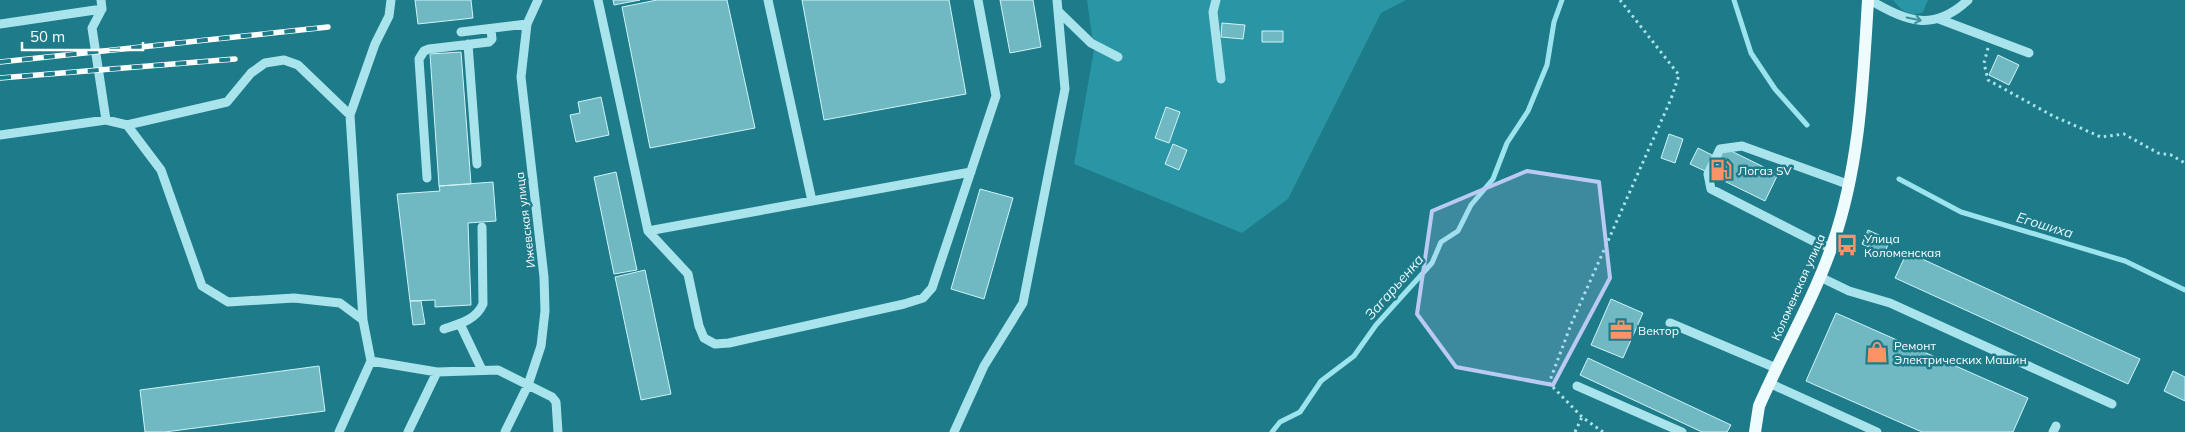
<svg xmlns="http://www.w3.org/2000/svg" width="2185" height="432" viewBox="0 0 2185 432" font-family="Mulish,sans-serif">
  <rect width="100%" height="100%" fill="#1e7b8a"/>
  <path fill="#2a95a4" d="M1087,0h319l-25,13 -93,186 -46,34 -168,-69 20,-114z
    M1893,0h35l-5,12c-14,6 -22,-2 -30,-12z"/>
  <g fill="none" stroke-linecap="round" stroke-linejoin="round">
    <path stroke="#9ce4ed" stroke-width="5" d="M1734,0l17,53 24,36 32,36
      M1899,179l62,33 164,49 60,29
      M1272,432l8,-10 20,-10 21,-31 33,-25 22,-31 56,-62 9,-21 17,-11 13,-26 22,-26 14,-36 21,-32 19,-46 7,-43 8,-22"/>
  </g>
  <path fill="#70b9c3" stroke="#cef3f8" d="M415,0h56l2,18 -55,6z
    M613,0h27l-26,5z
    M657,0h70l28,128 -105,20 -28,-141z
    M802,0h147l17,94 -142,26z
    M1000,0h33l8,47 -31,6z
    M1222,23l23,2 -2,14 -22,-2z
    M1262,31h21v11h-21z
    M461,52l10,132 -32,2 -9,-132z
    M1998,55l21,10 -10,20 -20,-10z
    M601,97l8,38 -33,7 -6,-27 10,-2 -2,-11z
    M1166,107l14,5 -11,31 -14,-5z
    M1669,134l14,5 -8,24 -14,-5z
    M1173,144l14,6 -8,20 -14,-6z
    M1723,147l55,27 -13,27 -53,-26z
    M1698,148l16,8 -7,16 -17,-8z
    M616,172l21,98 -23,4 -20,-97z
    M493,182l3,39 -28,2 3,82 -36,2v-7l-25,1 -13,-107 43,-3 -1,-5z
    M980,189l33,9 -29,101 -33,-10z
    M1868,230l22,10 -6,14 -22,-10z
    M1907,252l233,107 -12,25 -233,-106z
    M645,270l26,124 -30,6 -26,-123z
    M1611,299l32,14 -20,45 -32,-13z
    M410,301h11l4,23 -12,1z
    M1836,313l192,85 -15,34h-91l-116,-51z
    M1588,358l143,67 -4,7h-25l-122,-57z
    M319,366l6,45 -160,21h-20l-5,-42z
    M2173,371l12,6v24l-21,-10z"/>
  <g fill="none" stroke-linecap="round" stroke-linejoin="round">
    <path stroke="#a9e4ec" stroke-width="3" stroke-dasharray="2.5 4" stroke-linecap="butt" d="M1988,48l-4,15 4,17 65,36 48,21 23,-3 34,19 13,2 14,8
      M1575,432l7,-15
      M1603,432l-21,-15 -33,-34 23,-61 99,-223 8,-24 -59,-75"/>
    <path stroke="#a9e4ec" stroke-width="9" d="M598,0l50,231 40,43 11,52 5,12 11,6 14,-1 175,-39 19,-6 9,-10 64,-192 -18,-96
      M768,0l44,201
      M1216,0l-3,12 8,67
      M1870,0c36,22 64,32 98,0
      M102,9l-10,19 14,92
      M1059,12l32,31 27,14
      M1939,19l90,34
      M0,24l102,-15 -1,-9
      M461,32l66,-8
      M468,44l9,120
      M127,125l100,-23 24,-29 14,-10 19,-3 14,5 52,50
      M0,135l106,-15 21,5 34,45 41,116 26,16 66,-4 46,5 23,17 8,41 66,11 61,-2 54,27 4,5 2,30
      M427,178l-8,-119 5,-8 5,-2 60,-7 3,-3 -1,-10
      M648,231l323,-59
      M1832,248l-15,-5 -106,-54 -3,-15 12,-25 22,-3 108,39
      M1820,277l29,14 41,12 222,101
      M363,320l-13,-205 25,-71 14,-28 2,-16
      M1670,323l106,45
      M460,324l22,46
      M444,329c15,-5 32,-9 39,-25l-1,-77
      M1769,383l108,49
      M1577,386l105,46
      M339,432l32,-71
      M408,432l29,-60
      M505,432l23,-47 13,-39 4,-35 -1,-34 -23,-200 6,-53 11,-24
      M954,432l30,-66 39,-63 42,-214 -8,-89
      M2053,432l3,-6"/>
    <path stroke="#eefbff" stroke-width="12" d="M1755,432l4,-26c24,-55 55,-107 74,-163 27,-78 30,-161 35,-243"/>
    <g stroke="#fff" stroke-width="5.5">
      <path id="rail" d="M0,62l328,-35
        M0,78l235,-19"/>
    </g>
    <use href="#rail" stroke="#1e7b8a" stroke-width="4" stroke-dasharray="11" stroke-linecap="butt"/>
  </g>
  <defs><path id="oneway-shaft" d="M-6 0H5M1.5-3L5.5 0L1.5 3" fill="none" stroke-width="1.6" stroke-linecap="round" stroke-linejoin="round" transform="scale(1.25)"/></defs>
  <use stroke="#3a909e" href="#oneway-shaft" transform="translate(1914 19) rotate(12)"/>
  <path fill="#bbcaf3" fill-opacity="0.2" stroke="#bbcaf3" stroke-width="4" stroke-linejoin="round" d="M1527,171l72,11 11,96 -57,107 -97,-18 -39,-53 15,-103z"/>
  <defs>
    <g id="fuel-bare" transform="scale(1.725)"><path d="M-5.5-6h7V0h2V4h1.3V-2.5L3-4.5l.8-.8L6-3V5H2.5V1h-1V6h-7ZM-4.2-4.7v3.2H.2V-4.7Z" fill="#fb9268" stroke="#1e7b8a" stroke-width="2.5" paint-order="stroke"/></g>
    <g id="bus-bare" transform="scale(1.725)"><path d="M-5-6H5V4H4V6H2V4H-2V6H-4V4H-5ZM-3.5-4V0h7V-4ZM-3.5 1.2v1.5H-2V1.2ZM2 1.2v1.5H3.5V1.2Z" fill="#fb9268" stroke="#1e7b8a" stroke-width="2.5" paint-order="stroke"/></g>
    <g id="office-bare" transform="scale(1.725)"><path d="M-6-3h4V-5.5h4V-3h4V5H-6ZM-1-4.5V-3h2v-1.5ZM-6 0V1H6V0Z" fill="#fb9268" stroke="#1e7b8a" stroke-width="2.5" paint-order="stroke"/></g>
    <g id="shop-bare" transform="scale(1.725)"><path d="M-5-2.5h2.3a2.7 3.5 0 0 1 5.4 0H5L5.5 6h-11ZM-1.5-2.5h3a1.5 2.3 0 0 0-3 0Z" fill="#fb9268" stroke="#1e7b8a" stroke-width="2.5" paint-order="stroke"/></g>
  </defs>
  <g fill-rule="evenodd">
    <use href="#fuel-bare" x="1721" y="170"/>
    <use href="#bus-bare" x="1847" y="245"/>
    <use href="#office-bare" x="1621" y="330"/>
    <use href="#shop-bare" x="1877" y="352"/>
  </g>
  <g text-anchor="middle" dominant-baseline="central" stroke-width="5" stroke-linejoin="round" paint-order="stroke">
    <g font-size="12" fill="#fff" stroke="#1e7b8a" text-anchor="start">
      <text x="1738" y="170">Логаз SV</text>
      <text x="1864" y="238">Улица<tspan x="1864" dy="14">Коломенская</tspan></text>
      <text x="1638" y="330">Вектор</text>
      <text x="1894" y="345">Ремонт<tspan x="1894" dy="14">Электрических Машин</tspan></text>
    </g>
    <g font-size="12" fill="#fff" stroke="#1e7b8a">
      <text transform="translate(525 220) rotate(-97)">Ижевская улица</text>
      <text transform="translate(1798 287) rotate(-66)">Коломенская улица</text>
    </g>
    <g font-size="14" font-style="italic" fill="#e5f8fb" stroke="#1e7b8a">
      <text transform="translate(2045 225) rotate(17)">Егошиха</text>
      <text transform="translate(1394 287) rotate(-49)">Загарьенка</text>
    </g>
  </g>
  <path d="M22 42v8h121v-8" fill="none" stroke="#ffffff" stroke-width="2.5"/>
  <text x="30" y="42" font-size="15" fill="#ffffff" stroke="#1e7b8a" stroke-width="4" paint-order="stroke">50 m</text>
</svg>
